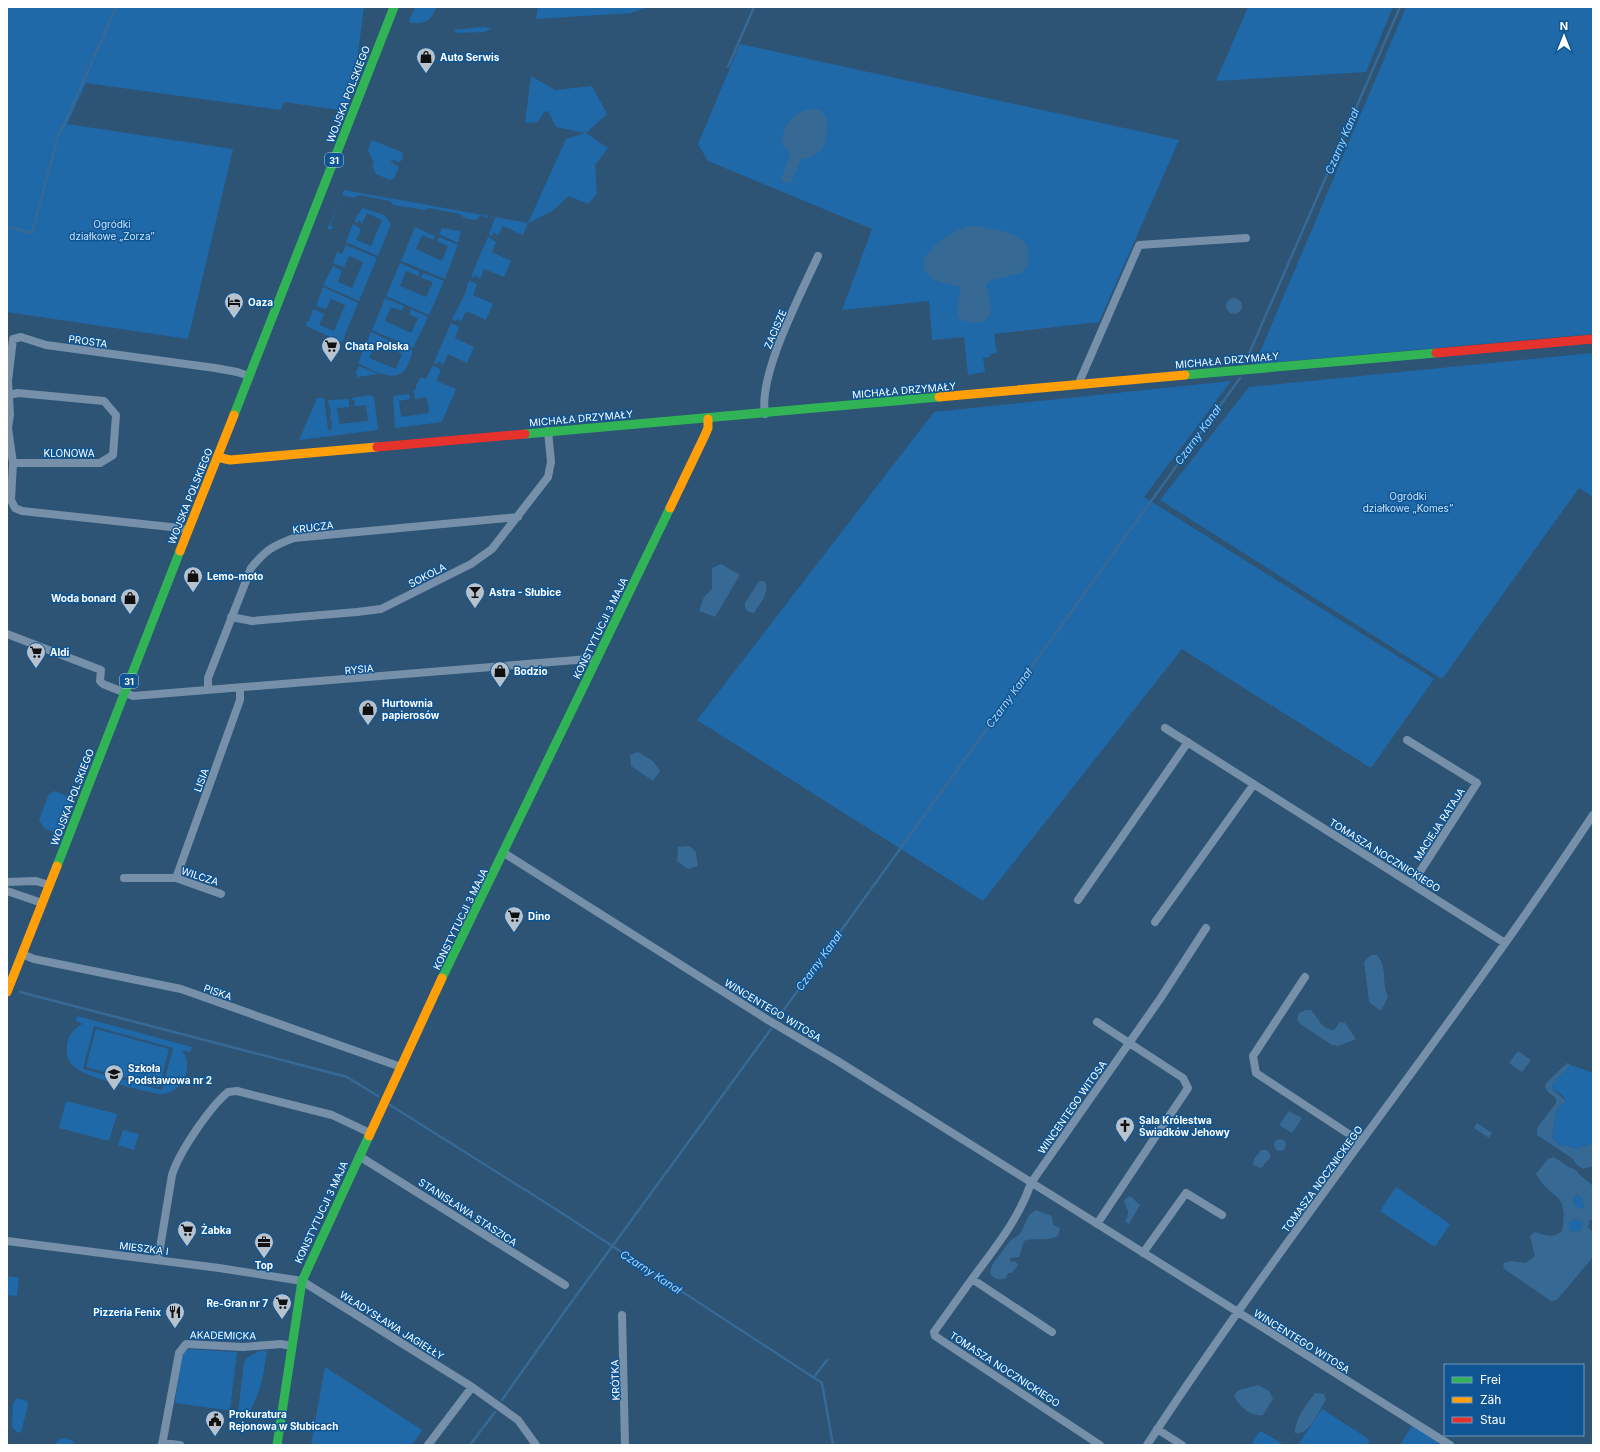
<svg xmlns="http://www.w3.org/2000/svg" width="1600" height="1452" viewBox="0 0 1600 1452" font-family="Inter,sans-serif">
  <rect width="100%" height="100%" fill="#2d5375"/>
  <path fill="#2069a9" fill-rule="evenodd" d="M7,7h357l-10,77 -8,27 -62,-9 -3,8 -195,-27 -19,41 166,25 -45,190 -181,-27z
    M415,7h21c-4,14 -12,17 -25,16l-2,-3z
    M538,7h110l-17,6 -95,6z
    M1248,7h145l-27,65 -150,9z
    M1406,7h187v327l-338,30z
    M481,27l11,1 -8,4 -26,1 -5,-3z
    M740,44l439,96 -80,182 -105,12 3,19 -7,1v3l-7,1 2,14 -17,3 -4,-38 -32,3 -3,-39 -87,9 30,-81 -164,-68 -10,-17z
    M531,76l24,14 37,-4 15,28 -21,19 22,15 -13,17 2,29 -9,10 -19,-8 -17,15 -24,12 -5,12 -20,-9 -5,10 -4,-4 -2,4 -3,-2 6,-16 -7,-2 -1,2 -6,-3 -5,5 -12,-2 -4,-4 -31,-6 -4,2 -32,-5 -3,-4 -31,-6 -5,3 -12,-3 -12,30 4,3 -7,2 17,-40 184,33 38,-84 19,-6 -29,-6 -8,-16 -4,1 -6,10 -13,1z
    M372,140l30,12 1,5 -2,4 -3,1 -6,-3 -1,3 8,5 -5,11 -4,2 -14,-6 -4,-8 2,-3 -6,-13z
    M363,208l21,7 7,9 -13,32 -32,-14 7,-18 8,5 -5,11 15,6 11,-26 -15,-7 -5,11 -3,-4 -2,3 -2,-1 1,-5z
    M415,227l20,9 -2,4 -11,-5 -6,14 26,12 6,-15 -11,-5 2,-4 19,8 -13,34 -44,-18z
    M442,228l19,3 -3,12 -19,-9z
    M488,237l8,5 -4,10 19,9 -7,16 -20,-8 -4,10 -5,-4 -1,3 -3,-2z
    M346,245l31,13 -18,43 -36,-16 10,-19 9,5 -4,11 14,6 11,-26 -14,-6 -5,11 -11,-4 4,-11 5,2z
    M400,263l20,9 -2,4 -12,-5 -6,15 26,11 7,-15 -12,-4 2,-5 21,8 -15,34 -43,-19z
    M469,280l8,4 -4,11 20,9 -7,16 -20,-9 -5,11 -4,-4 -1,3 -4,-2 13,-25z
    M323,287l35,16 -16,39 -36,-16v-4l3,-1 4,-12 11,5 -5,11 15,6 11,-26 -14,-6 -5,10 -10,-3z
    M385,298l19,8 -2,5 -11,-4 -6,14 26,12 7,-15 -9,-4 2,-5 17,8 -15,31 -41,-18z
    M451,323l8,4 -4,11 19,9 -7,16 -19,-9 -5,11 -4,-4 -2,3 -3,-2z
    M371,332l19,9 -3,7 -12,-5 -6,15 27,11 6,-15 -12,-5 5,-4 -2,-3 19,8c1,4 -2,9 -4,14 -9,23 -35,6 -50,-1z
    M1593,353v144l-14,-9 -137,191 -282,-179 89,-113z
    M433,365l8,5 -5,11 20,8 -14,33 -47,6 -2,-32 16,-2 1,5 -11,2 2,16 28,-4 -2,-16 -12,2 -2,-9h3v-5l5,-8 5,2z
    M359,366l20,8 -22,3 -1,-5z
    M1231,381l-87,116 290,182 -63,89 -189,-119 -199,252 -286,-181 237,-308z
    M370,395l4,2 4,33 -79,10 18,-42h7l4,32 3,-1 1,-8h-2l1,-8 -3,-13 21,-1v8l-12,1 2,16 29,-3 -2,-16 -12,1 1,-6h-3v-2z
    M55,791l18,8 -14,36 -15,-7 -5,-8 10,-26z
    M77,1016l115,31 -2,5 -8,-2c13,18 0,44 -22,44 -17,-3 -78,-17 -88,-29 -5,-5 -6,-13 -5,-20 1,-10 8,-18 16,-21l-7,-3zM94,1026l79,22 -11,42 -79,-21z
    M96,1029l73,20 -10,38 -73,-20z
    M1571,1065l22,8v70l-15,6 -10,-3h-8l-8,-9 5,-29 9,-7 -4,-6 -10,-6 1,-6z
    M66,1101l51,13 -8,27 -50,-13z
    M123,1130l16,4 -5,16 -16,-5z
    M1396,1187l54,37 -15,23 -55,-36z
    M1577,1194l4,3 3,10 -4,2 -6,-3 -1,-6z
    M1575,1219l8,3 -2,8 -6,2 -6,-2v-8z
    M7,1276l12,2 -2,18 -10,-1z
    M186,1349l51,3 -7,57 -4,1 -51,-7 7,-49z
    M259,1351h8c-3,21 -6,42 -18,61h-11l6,-49 3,-5z
    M325,1367l97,63 -10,15h-101z
    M17,1398l10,3 1,4 -7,27 -3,1 -6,-6 1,-23z
    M1322,1409l48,31 -2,5h-70z
    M1413,1424l28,16 -4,5h-37z
    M1260,1431l25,14h-34z
    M66,1438l7,3 2,4h-21l6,-6z"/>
  <path fill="#376995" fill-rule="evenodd" d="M810,109l10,1 7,8c-1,22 1,37 -26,41l-10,24 -8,-1 -2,-3 10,-26 -9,-8c0,-18 10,-33 28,-36z
    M968,226c15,1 53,5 59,21 1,5 1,11 2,16l-8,10 -30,7 -5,4c3,14 10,28 -2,38h-16l-9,-3c-5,-11 3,-21 1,-32 -10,-3 -28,-5 -34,-15 -13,-19 28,-41 42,-46z
    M1226 306a8 8 0 1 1 16 0a8 8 0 1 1-16 0Z
    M721,564l19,11 -25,42 -16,-6 5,-14 8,-8v-21z
    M759,581h5c8,10 -5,23 -10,32l-5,-1 -4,-4v-5z
    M638,752l15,9 7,10 -7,10 -22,-15 -1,-11z
    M690,846l6,6 2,14 -10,3 -11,-8 1,-14z
    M1371,955h6c11,13 4,28 11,42l-7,14 -12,-9 -5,-40z
    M1305,1010h6c8,8 10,20 23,20l6,-8 5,1 11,16 -18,7 -6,-1 -32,-21 -3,-5 2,-6z
    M1518,1051l13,9 -9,12 -13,-9z
    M1567,1063l4,2 -18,18 -1,6 14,12 -9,7 -5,29 8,9h8l10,3 15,-6v23l-10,3 -7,-5 -3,-5 -36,-24v-7l19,-25v-5l-8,-6 -3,-5 2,-5z
    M1289,1111l13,7 -10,15 -13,-8z
    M1477,1123l15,10 -3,5 -15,-10z
    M1274 1145a6 6 0 1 1 12 0a6 6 0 1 1-12 0Z
    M1261,1150h5l4,3v5l-9,10 -8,-3 1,-6z
    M1554,1157l15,10 7,3 2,3 15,13v34h-3l-2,7 5,6v24l-36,43 -6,1 -48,-33 1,-5 7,-2 15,2 9,-7 -5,-20 5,-4c10,3 18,7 27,-1 7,-41 -10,-29 -26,-57l12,-15zM1577,1194l4,3 3,10 -4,2 -6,-3 -1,-6zM1575,1219l8,3 -2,8 -6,2 -6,-2v-8z
    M1130,1196l10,9 -11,19 -4,-3c7,-12 0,-11 -1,-21z
    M1036,1210l16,6 1,9 7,3 -2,8c-11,6 -23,1 -34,5l-5,16 -9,1v3l6,1 2,3 -6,8h-4l-2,5c-7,3 -12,1 -16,-4l2,-9 18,-24 10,-7 9,-19z
    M1258,1385l11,6 4,8 -10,16c-12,2 -25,-9 -29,-20l5,-5z
    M1315,1393l9,1 2,6c-7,10 -17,37 -31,33 0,-16 11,-27 20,-40z"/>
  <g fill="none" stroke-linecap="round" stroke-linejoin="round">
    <path stroke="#376995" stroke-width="2.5" d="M94,57l22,-50
      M728,67l26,-60
      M11,228l21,5 25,-93 35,-78
      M1245,363l155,-356
      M20,992l327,85 31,19
      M778,1018l462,-640
      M390,1105l164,103 268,175 11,62
      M814,1377l13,-17
      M502,1400l60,-85 209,-286
      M470,1445l25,-33"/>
    <path stroke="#7590a8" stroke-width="8" d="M1078,385l61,-140 107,-7
      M9,395l9,-2 86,8 12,14 -3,40 -13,8h-87
      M765,414c-7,-40 36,-120 53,-158
      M188,531l-8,-3 -158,-17 -7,-3 -4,-8 2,-37 -5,-35 2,-13 -2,-34 5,-42 8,-2 25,8 169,23 22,4 12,4
      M231,617l21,4 105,-9 24,-3 90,-45 21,-15 56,-72 3,-15 -3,-31
      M7,634l94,36 -1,11 3,3 30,12 456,-37 7,2
      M208,690v-12l43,-110c15,-18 21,-22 43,-30l224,-21
      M1165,728l340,215
      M1407,740l70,43 -65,101
      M504,853l264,167 68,40 614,385
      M124,878h52l45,16
      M176,878l64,-178v-12
      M7,882l29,-1 13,4
      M7,891l35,12
      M1078,900l110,-158
      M1155,922l99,-138
      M22,954l12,5 147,30 220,78
      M1305,977l-52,79 3,17 105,69
      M359,1156l206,129
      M1097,1224l91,-136 -5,-10 -86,-56
      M7,1241l212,27 83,13 170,106 46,33 18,25
      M1143,1253l43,-60 36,22
      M158,1260l14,-85c7,-23 38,-68 56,-83l9,-1 95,24 38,18
      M972,1279c22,-30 47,-60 59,-96l129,-184 46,-71
      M622,1315l3,130
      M1052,1332l-80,-53 -38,53 1,4 165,109
      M1157,1429l25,16
      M162,1443l18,2
      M162,1445l17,-92 7,-9 57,3 38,-3 11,2
      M428,1445l44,-58
      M1147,1445c141,-215 304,-415 446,-630"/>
    <path stroke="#30b455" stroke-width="9" d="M1185,375l251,-22
      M234,415l160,-408
      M525,434l414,-37
      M57,866l123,-315
      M442,978l228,-470
      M277,1445l25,-164 67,-145"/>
    <path stroke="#ff9f0a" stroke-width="9" d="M939,397l246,-22
      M217,457l13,3 147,-13
      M670,508l35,-73 3,-7v-9
      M180,551l54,-136
      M7,992l50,-126
      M369,1136l73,-158"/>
    <path stroke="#e5322d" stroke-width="9" d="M1436,353l157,-14
      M377,447l148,-13"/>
  </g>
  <defs>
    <g id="shop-pin" transform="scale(1)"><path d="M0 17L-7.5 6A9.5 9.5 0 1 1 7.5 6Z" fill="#b6c3cf" stroke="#0f5593"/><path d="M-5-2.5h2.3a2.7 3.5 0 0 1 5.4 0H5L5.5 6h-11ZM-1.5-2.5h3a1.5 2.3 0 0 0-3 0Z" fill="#111"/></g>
    <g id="hotel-pin" transform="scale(1)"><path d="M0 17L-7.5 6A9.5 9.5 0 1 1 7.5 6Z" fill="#b6c3cf" stroke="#0f5593"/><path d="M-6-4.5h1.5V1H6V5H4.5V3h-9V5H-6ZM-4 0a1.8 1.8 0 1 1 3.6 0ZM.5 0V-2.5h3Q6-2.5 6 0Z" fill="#111"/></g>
    <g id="supermarket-pin" transform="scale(1)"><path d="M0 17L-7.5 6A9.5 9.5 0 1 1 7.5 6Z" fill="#b6c3cf" stroke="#0f5593"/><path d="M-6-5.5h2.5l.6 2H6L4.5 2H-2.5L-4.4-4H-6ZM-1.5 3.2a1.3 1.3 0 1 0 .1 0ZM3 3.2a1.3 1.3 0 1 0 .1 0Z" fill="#111"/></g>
    <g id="bar-pin" transform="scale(1)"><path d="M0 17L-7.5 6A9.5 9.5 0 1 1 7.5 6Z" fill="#b6c3cf" stroke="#0f5593"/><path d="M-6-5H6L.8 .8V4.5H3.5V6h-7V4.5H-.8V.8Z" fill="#111"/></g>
    <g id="school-pin" transform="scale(1)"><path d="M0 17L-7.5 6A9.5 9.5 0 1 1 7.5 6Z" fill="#b6c3cf" stroke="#0f5593"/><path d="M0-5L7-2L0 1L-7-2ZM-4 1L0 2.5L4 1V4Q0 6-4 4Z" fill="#111"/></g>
    <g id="church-pin" transform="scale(1)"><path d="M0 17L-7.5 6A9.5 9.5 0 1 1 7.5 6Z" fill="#b6c3cf" stroke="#0f5593"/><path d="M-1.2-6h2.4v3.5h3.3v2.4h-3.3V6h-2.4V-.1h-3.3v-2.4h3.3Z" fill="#111"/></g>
    <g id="office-pin" transform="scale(1)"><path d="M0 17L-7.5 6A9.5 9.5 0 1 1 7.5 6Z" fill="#b6c3cf" stroke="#0f5593"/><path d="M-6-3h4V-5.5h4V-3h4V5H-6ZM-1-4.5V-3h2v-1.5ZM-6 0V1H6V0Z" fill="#111"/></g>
    <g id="restaurant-pin" transform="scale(1)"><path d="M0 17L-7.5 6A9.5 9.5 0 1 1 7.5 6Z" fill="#b6c3cf" stroke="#0f5593"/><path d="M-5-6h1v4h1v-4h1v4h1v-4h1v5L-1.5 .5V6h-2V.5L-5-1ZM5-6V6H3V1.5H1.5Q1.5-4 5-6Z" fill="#111"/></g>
    <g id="civic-pin" transform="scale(1)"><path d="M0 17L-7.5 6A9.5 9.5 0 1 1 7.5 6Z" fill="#b6c3cf" stroke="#0f5593"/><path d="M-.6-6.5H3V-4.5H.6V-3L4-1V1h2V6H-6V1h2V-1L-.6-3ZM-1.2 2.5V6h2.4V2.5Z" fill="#111"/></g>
  </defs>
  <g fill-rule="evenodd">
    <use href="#shop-pin" x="426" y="57"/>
    <use href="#hotel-pin" x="234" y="302"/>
    <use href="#supermarket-pin" x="331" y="346"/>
    <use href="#shop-pin" x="193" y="576"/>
    <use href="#bar-pin" x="475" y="592"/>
    <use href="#shop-pin" x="130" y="598"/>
    <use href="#supermarket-pin" x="36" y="652"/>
    <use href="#shop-pin" x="500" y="671"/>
    <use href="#shop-pin" x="368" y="709"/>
    <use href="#supermarket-pin" x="514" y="916"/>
    <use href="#school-pin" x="114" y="1074"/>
    <use href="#church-pin" x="1125" y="1126"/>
    <use href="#supermarket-pin" x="187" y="1230"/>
    <use href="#office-pin" x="264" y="1242"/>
    <use href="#supermarket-pin" x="282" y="1303"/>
    <use href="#restaurant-pin" x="175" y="1312"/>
    <use href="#civic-pin" x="215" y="1420"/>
  </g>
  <g text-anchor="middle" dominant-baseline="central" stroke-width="3" stroke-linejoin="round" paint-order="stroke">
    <g fill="#0f5593" stroke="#b7ccdf" stroke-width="1">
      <rect x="325" y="153" width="18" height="14" rx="3"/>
      <rect x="120" y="674" width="18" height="14" rx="3"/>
    </g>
    <g font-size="9" font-weight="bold" fill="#fff">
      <text x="334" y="160">31</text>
      <text x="129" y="681">31</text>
    </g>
    <g font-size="10" font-weight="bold" fill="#fff" stroke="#0f5593" text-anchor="start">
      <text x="440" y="57">Auto Serwis</text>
      <text x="248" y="302">Oaza</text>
      <text x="345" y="346">Chata Polska</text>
      <text x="207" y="576">Lemo-moto</text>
      <text x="489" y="592">Astra - Słubice</text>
      <text x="116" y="598" text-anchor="end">Woda bonard</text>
      <text x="50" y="652">Aldi</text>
      <text x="514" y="671">Bodzio</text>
      <text x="382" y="703">Hurtownia<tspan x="382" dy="12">papierosów</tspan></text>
      <text x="528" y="916">Dino</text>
      <text x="128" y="1068">Szkoła<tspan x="128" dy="12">Podstawowa nr 2</tspan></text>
      <text x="1139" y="1120">Sala Królestwa<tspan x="1139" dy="12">Świadków Jehowy</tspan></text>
      <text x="201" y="1230">Żabka</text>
      <text x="264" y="1265" text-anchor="middle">Top</text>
      <text x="268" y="1303" text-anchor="end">Re-Gran nr 7</text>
      <text x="161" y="1312" text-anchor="end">Pizzeria Fenix</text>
      <text x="229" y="1414">Prokuratura<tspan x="229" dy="12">Rejonowa w Słubicach</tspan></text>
    </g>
    <g font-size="10" fill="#fff" stroke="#0f5593">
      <text transform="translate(348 94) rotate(-69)">WOJSKA POLSKIEGO</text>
      <text transform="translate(775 329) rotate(-67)">ZACISZE</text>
      <text transform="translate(88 341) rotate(8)">PROSTA</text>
      <text transform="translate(1227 360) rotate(-5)">MICHAŁA DRZYMAŁY</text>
      <text transform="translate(904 390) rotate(-5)">MICHAŁA DRZYMAŁY</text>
      <text transform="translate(581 418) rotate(-5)">MICHAŁA DRZYMAŁY</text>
      <text x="69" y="453">KLONOWA</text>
      <text transform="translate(190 496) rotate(-68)">WOJSKA POLSKIEGO</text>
      <text transform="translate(313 527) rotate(-7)">KRUCZA</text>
      <text transform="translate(427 575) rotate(-27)">SOKOLA</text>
      <text transform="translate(600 628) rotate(-64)">KONSTYTUCJI 3 MAJA</text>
      <text transform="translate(359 669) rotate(-5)">RYSIA</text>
      <text transform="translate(201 780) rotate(-70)">LISIA</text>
      <text transform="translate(72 797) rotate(-69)">WOJSKA POLSKIEGO</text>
      <text transform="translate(1439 824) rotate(-57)">MACIEJA RATAJA</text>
      <text transform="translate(1385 855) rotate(32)">TOMASZA NOCZNICKIEGO</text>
      <text transform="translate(200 876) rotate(18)">WILCZA</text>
      <text transform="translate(460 919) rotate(-64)">KONSTYTUCJI 3 MAJA</text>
      <text transform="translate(218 992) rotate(19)">PISKA</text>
      <text transform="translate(773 1010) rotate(31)">WINCENTEGO WITOSA</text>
      <text transform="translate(1072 1107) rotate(-55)">WINCENTEGO WITOSA</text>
      <text transform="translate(1322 1179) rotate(-54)">TOMASZA NOCZNICKIEGO</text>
      <text transform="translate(321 1212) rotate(-65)">KONSTYTUCJI 3 MAJA</text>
      <text transform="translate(468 1212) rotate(33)">STANISŁAWA STASZICA</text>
      <text transform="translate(144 1248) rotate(7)">MIESZKA I</text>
      <text transform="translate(392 1325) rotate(32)">WŁADYSŁAWA JAGIEŁŁY</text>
      <text transform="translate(223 1335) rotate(1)">AKADEMICKA</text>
      <text transform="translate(1302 1341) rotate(32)">WINCENTEGO WITOSA</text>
      <text transform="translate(1005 1369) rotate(33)">TOMASZA NOCZNICKIEGO</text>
      <text transform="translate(615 1380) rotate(-92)">KRÓTKA</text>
    </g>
    <g font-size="10" fill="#c3e3fe" stroke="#0f5593">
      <text x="112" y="224">Ogródki<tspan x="112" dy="12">działkowe „Zorza”</tspan></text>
      <text x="1408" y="496">Ogródki<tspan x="1408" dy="12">działkowe „Komes”</tspan></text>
    </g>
    <g font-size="11" font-style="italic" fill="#a7d5fb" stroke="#0f5593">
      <text transform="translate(1342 141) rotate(-67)">Czarny Kanał</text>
      <text transform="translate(1198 435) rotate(-54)">Czarny Kanał</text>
      <text transform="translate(1009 698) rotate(-54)">Czarny Kanał</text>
      <text transform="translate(819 961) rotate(-54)">Czarny Kanał</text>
      <text transform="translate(651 1272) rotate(33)">Czarny Kanał</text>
    </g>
  </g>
  <rect width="1600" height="1452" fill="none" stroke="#ffffff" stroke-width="16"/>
  <rect x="1444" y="1364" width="140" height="72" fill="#0f5593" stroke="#6f99be"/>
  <rect x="1452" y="1377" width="20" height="6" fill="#30b455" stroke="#6f99be"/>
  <text x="1480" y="1384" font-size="12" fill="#ffffff">Frei</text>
  <rect x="1452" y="1397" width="20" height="6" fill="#ff9f0a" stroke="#6f99be"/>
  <text x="1480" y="1404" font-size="12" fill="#ffffff">Zäh</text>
  <rect x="1452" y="1417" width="20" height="6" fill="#e5322d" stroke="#6f99be"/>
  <text x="1480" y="1424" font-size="12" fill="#ffffff">Stau</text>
  <g transform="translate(1564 36)" stroke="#0f5593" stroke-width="3" paint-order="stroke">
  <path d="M0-3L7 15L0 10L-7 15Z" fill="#ffffff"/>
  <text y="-6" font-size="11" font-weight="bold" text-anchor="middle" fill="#ffffff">N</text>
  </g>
</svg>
